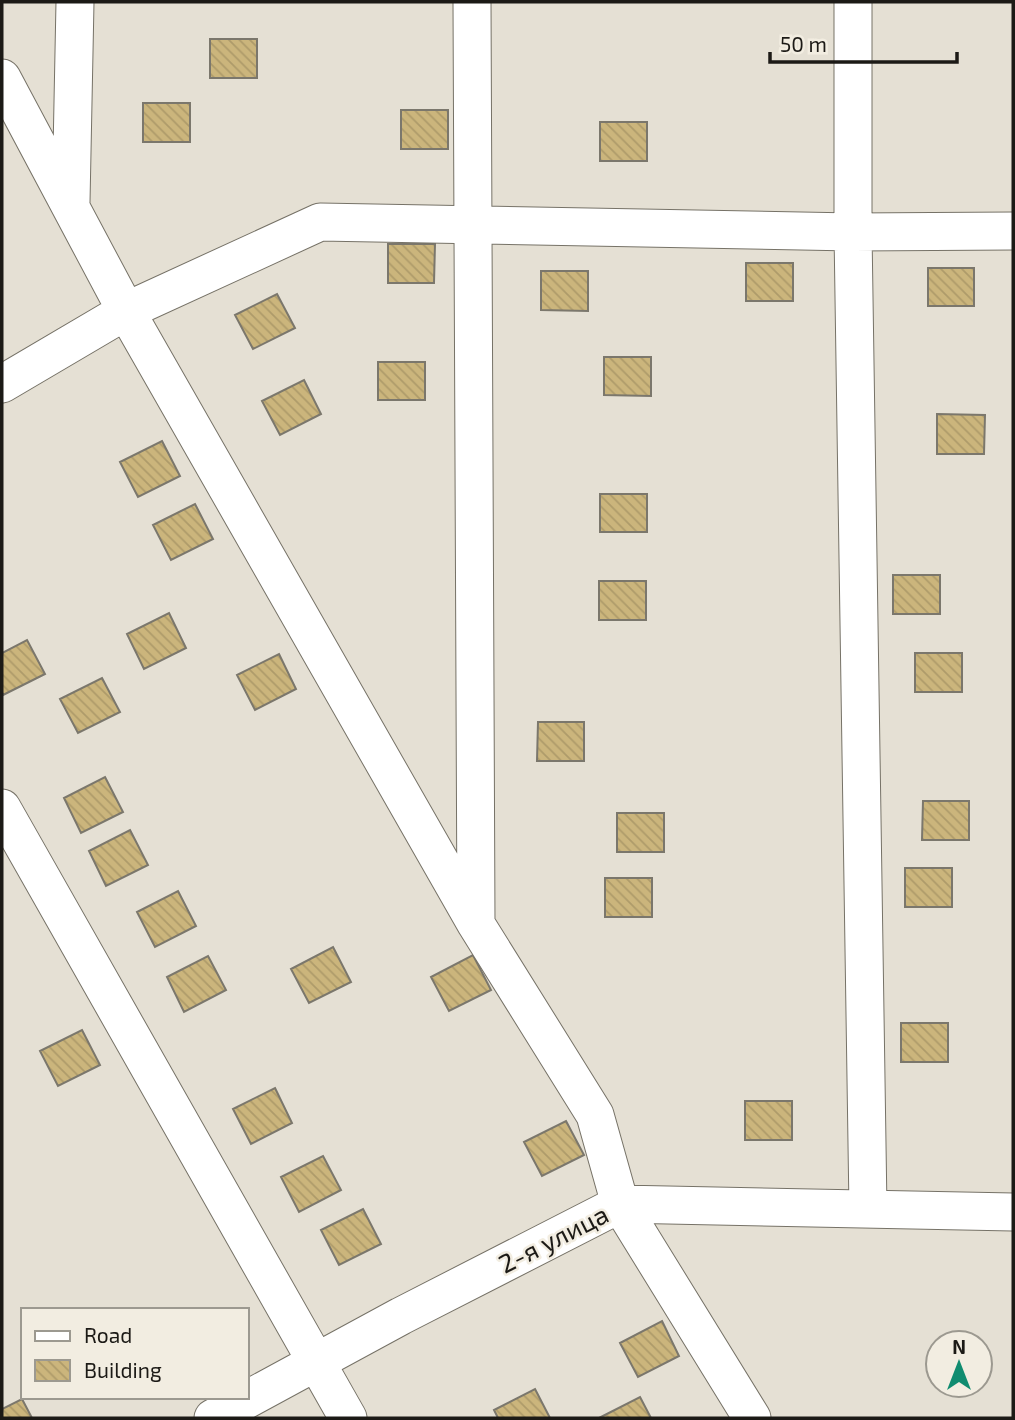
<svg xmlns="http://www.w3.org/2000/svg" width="1015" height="1420" viewBox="0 0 1015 1420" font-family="'Exo 2',sans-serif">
  <defs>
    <pattern id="building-back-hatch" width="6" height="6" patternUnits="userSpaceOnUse" patternTransform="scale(1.75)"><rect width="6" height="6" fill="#cbb57c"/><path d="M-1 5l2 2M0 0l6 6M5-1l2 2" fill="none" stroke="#ae9b6a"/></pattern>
  </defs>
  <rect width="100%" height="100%" fill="#e5e0d4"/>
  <path fill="url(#building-back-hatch)" stroke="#7b776c" stroke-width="2" d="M210,39h47v39h-47z
    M143,103h47v39h-47z
    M401,110h47v39h-47z
    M600,122h47v39h-47z
    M388,244h47l-1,39h-46z
    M746,263h47v38h-47z
    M928,268h46v38h-46z
    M541,271h47v40l-47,-1z
    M277,294l18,34 -42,21 -18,-34z
    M604,357h47v39l-47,-1z
    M378,362h47v38h-47z
    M304,380l17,34 -41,21 -18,-34z
    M937,414l48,1 -1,39h-47z
    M162,441l18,35 -42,21 -18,-35z
    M600,494h47v38h-47z
    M195,504l18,35 -42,21 -18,-35z
    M893,575h47v39h-47z
    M599,581h47v39h-47z
    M169,613l17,35 -42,21 -17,-35z
    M27,640l18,34 -42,21 -1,-3v-39z
    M915,653h47v39h-47z
    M279,654l17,35 -41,21 -18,-35z
    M102,678l18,34 -42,21 -18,-34z
    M538,722h46v39h-47z
    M105,777l18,35 -42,21 -17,-35z
    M923,801h46v39h-47z
    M617,813h47v39h-47z
    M130,830l18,35 -42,21 -17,-35z
    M905,868h47v39h-47z
    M605,878h47v39h-47z
    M178,891l18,35 -41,21 -18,-35z
    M333,947l18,35 -42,21 -18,-34z
    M473,955l18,35 -42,21 -18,-34z
    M208,956l18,34 -42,22 -17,-35z
    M901,1023h47v39h-47z
    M82,1030l18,35 -42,21 -18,-35z
    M275,1088l17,35 -41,21 -18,-35z
    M745,1101h47v39h-47z
    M566,1121l18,34 -42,21 -18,-34z
    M323,1156l18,34 -42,22 -18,-35z
    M363,1209l18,35 -42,21 -18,-35z
    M662,1321l17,35 -41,21 -18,-34z
    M535,1389l15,29h-52l-4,-8z
    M640,1397l11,21h-52z
    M22,1399l10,19h-30v-9z"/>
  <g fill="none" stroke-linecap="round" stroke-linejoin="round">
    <g stroke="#767267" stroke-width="39">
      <path id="minor" d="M472,2l4,920
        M853,2v230l15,977
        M2,78l124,233 350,613 119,191 25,89 132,214
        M71,202l4,-200
        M2,384l124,-73 194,-89 533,10 160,-1
        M2,808l346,610
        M213,1418l188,-102 219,-112 393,8"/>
    </g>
    <use href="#minor" stroke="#fff" stroke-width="37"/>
  </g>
  <g text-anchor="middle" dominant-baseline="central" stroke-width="5" stroke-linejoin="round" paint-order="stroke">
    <g font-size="26" fill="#1c1a16" stroke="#f2ede1">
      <text transform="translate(553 1238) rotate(-27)">2-я улица</text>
    </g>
  </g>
  <rect width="1015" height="1420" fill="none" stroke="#1c1a16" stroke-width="7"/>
  <rect x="21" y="1308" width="228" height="91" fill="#f2ede1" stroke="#9c9990" stroke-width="2"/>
  <rect x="35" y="1331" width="35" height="10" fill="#ffffff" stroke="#9c9990" stroke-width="2"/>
  <text x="84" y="1343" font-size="21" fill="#1c1a16">Road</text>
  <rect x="35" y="1360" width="35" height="21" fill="url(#building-back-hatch)" stroke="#9c9990" stroke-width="2"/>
  <text x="84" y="1378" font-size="21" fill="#1c1a16">Building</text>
  <g transform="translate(959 1364)"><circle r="33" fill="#f2ede1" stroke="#9c9990" stroke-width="2"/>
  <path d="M0-5L12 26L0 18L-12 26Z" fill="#108c70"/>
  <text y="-10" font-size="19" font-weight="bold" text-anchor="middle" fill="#1c1a16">N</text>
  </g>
  <path d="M770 52v10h187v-10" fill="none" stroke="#1c1a16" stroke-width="3.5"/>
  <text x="780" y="52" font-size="21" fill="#1c1a16" stroke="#f2ede1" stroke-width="5" paint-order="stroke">50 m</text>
</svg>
